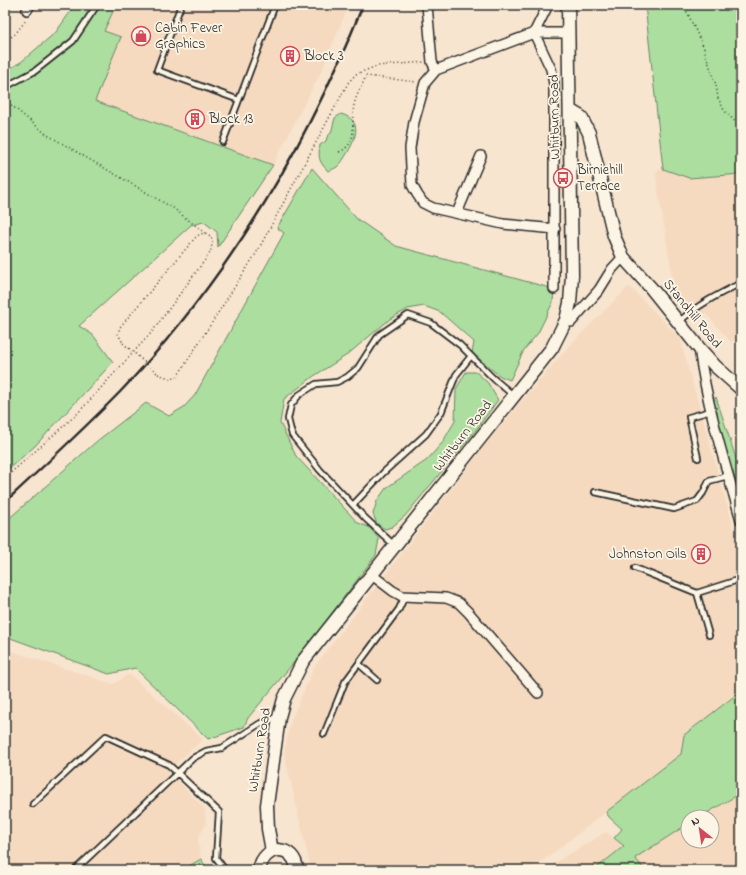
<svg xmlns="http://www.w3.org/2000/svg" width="746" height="875" viewBox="0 0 746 875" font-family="'Indie Flower',sans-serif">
  <rect width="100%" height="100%" fill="#f8e5cf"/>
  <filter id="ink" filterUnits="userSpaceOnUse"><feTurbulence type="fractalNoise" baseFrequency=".025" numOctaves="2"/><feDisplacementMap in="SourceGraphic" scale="8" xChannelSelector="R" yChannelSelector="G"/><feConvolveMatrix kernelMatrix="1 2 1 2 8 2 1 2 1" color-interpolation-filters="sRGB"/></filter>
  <g filter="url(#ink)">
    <path fill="#f5dac0" d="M116,5h233l-27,65 -49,95 -179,-64 27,-64 -17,-6z
      M663,169l26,9 52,-4v163l-10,5 -26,-29 -13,9 -15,-17 -22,-133z
      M629,286l51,52 61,216v137l-57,44 -3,19 -133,103 -21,13h-216l-27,-117 7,-33 23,-53 178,-231 76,-89z
      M5,649l108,35 16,-10 74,65 -35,32 37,38 1,15 -8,15 3,20 -20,11h-176z
      M741,793v77h-96l-11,-12 54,-34v17h24v-24h-12z
      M606,832l18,14 -30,24h-52z"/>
    <path fill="#abde9f" stroke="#6b8465" d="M75,5h41l-12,26 17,6 -26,64 178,64 -55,82 -1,-15 -13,-10 -13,3 -112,101 14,9 20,27 -78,84 -30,26v-401l16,-9 35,-30z
      M645,5h96v169l-52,4 -26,-9z
      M341,114c22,6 15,24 7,38 -4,6 -6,11 -11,15 -3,2 -6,3 -9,4 -9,-9 -10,-13 -8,-26l6,-4 1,-4 4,-4 4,-15z
      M312,168l45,51 39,27 158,43 -1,13 -15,31 -14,17 -14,30 -10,-4 -28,-23 2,-11 -34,-30 -16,-6 -16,3 -18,10 -43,36 -33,21 -30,23 -4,24 16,33 62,67 11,4 10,12 -3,16 -76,100 -52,63 -4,9 -36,12 -73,-71 -26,6 -104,-38v-114l92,-81 49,-38 23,13 15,-9 11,-12 89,-162 -7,-5z
      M466,372h10l12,11 10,17 -22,30 -71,86 -13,11 -7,2 -8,-5 -4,-10 4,-13 9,-13 41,-28 15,-17 13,-22 1,-32z
      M716,397l25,77v31l-29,-102z
      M741,691v102l-41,24h-12v7l-53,34 10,12h-51l30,-24 -10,-8 8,-9 -13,-12 -3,-5 75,-58 3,-19z
      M201,859l7,11h-27h1z"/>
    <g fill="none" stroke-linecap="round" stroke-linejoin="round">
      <g stroke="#2b2b2b" stroke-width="8">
        <path id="lane" d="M181,5l-24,65 82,30
          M5,87l30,-16 38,-30 24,-36
          M223,142l52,-137
          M679,322c18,-17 40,-28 62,-39
          M698,458l-9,-41 22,-6
          M595,492l79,17 23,-8 6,-8 6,-12 19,-5
          M353,505l31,-33 42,-38 15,-21 15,-38 15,-19
          M394,545l-29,-27 -45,-48 -28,-35 -4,-16 3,-14 8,-10 17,-11 21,-2 10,-5 11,-9 21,-33 29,-20 23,8 29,22 34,34 19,16
          M635,568l62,25
          M709,635l-12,-42 44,-14
          M359,664l18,16
          M324,734l21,-52 54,-73 6,-13
          M33,804l73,-68 63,29 50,47 -3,46 9,12
          M75,870l118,-112 13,-7 16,-3 37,-24 19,-7"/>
      </g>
      <g stroke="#2b2b2b" stroke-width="12">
        <path id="street" d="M427,5l5,57 4,8
          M548,5l-14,28 17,36 3,15v205
          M27,10l3,-5
          M457,213l24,-57
          M555,229l-52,-5 -70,-16 -10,-5 -6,-9 -5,-9 -2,-37 4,-26 11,-39 11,-13 98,-37h34
          M566,320l5,2 28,-32 13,-21 11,-12
          M699,348c8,59 26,116 42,172
          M372,575l21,16 9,5 44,2 13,5 10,10 69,80"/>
      </g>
      <g stroke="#2b2b2b" stroke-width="15">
        <path id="secondary" d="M571,111l10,6 8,16 25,103 9,21 28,31 48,60 16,18 26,23
          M272,851l-4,-22 -1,-24 12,-88 5,-18 19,-38 249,-313 14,-28 4,-17 2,-28 -4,-270
          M259,870c5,-27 36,-26 38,0"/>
      </g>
      <path stroke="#2b2b2b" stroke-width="1.5" stroke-dasharray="1 3" stroke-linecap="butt" d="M689,8l-2,4 16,34 13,39 2,13 6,12 17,18
        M5,42l10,-8 12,-15
        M5,100l41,34 127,74 32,25
        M339,152c21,-9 11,-29 15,-47 2,-10 8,-19 12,-29l51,6
        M158,374l11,4 8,-1 80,-125 91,-169 8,-9 21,-8 47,-4
        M5,478l72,-64 75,-82 58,-79 3,-12 -4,-6 -4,-2 -5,1 -5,4 -75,89 -2,7 5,9"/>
      <use href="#lane" stroke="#fcf5e5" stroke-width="4.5"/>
      <use href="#street" stroke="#fcf5e5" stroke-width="9"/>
      <use href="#secondary" stroke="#fcf5e5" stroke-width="12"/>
      <path stroke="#2b2b2b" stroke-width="2.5" d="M5,502c39,-36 78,-72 115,-110 106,-111 186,-245 243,-387"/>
      <path stroke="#2b2b2b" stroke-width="1.5" stroke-dasharray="1 3" stroke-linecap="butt" d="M123,343l35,31"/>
    </g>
  </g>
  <defs>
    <g id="shop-ring" transform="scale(1)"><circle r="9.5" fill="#fcf5e5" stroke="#d1495b" stroke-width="1.5"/><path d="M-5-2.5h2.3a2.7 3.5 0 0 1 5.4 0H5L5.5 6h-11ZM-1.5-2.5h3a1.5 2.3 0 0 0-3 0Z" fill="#d1495b"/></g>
    <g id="building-ring" transform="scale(1)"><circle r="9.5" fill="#fcf5e5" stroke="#d1495b" stroke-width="1.5"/><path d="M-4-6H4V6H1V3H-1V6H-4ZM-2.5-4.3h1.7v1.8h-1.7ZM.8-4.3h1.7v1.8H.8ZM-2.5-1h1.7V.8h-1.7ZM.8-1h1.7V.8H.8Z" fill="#d1495b"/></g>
    <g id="bus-ring" transform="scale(1)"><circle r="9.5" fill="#fcf5e5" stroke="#d1495b" stroke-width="1.5"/><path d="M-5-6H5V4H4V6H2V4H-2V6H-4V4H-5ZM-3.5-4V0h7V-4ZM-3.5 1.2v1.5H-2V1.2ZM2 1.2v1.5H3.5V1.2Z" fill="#d1495b"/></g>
  </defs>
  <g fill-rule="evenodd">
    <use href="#shop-ring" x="141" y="36"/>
    <use href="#building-ring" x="290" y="56"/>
    <use href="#building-ring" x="195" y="119"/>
    <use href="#bus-ring" x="563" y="178"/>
    <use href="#building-ring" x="701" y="554"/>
  </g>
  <g text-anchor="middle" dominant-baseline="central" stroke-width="3.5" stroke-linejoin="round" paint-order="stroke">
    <g font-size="14" fill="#2b2b2b" stroke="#fcf5e5" text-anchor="start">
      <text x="155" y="28">Cabin Fever<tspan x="155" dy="16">Graphics</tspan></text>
      <text x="304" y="56">Block 3</text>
      <text x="209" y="119">Block 13</text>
      <text x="577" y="170">Birniehill<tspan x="577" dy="16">Terrace</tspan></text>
      <text x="687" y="554" text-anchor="end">Johnston Oils</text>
    </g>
    <g font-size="14" fill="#2b2b2b" stroke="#fcf5e5">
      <text transform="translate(555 117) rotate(-91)">Whitburn Road</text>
      <text transform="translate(692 314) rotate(51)">Standhill Road</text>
      <text transform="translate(463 436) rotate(-52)">Whitburn Road</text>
      <text transform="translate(260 750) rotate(-81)">Whitburn Road</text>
    </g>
  </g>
  <rect width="746" height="875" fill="none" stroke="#fcf5e5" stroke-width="20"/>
  <rect x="10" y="10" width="726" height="855" fill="none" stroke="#2b2b2b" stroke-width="1.5" filter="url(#ink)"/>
  <g transform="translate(700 829) rotate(330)"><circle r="19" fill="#fcf5e5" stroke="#a8a49b"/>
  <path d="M0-3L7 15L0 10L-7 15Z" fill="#d1495b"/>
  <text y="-6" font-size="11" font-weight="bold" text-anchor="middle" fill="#2b2b2b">N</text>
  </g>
</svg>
